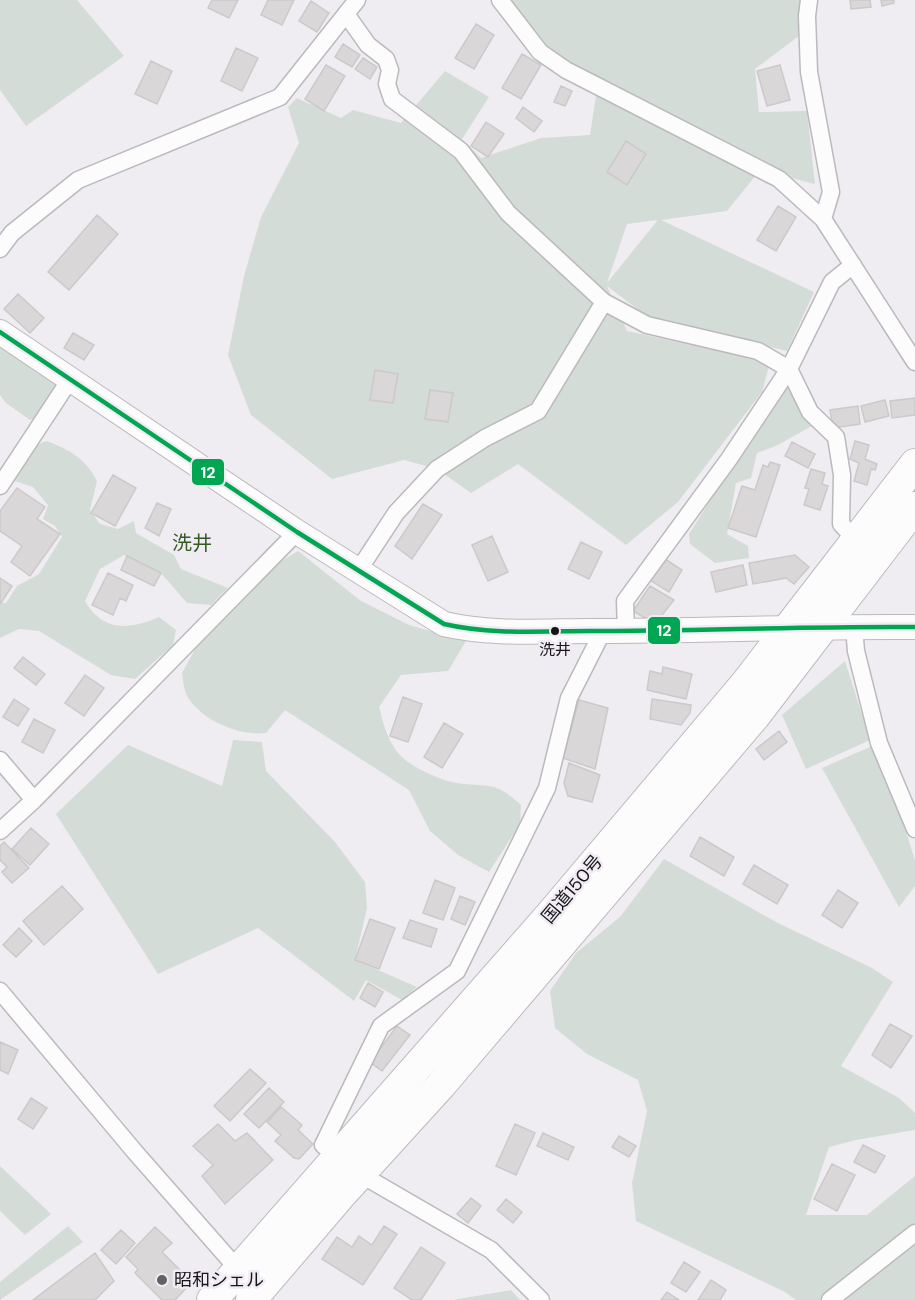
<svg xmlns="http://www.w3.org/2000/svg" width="915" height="1300" viewBox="0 0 915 1300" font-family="'DM Sans','Noto Sans JP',sans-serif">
  <rect width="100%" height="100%" fill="#f0edf2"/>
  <path fill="#d3dcd6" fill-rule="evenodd" d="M0,0h77l47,56 -98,70 -26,-36z
    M508,0h293l-2,36 -44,33 4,43 48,-1 8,73 -55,-14 -33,41 -66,9 153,72 -27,59 -139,-34 -41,-31 20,45 143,31 -8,30 -84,110 -52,43 -108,-81 -47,29 -34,-24 -33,-9 -72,19 -81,-64 -23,-60 16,-79 17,-59 38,-74 -11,-36 9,-9 44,20 12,-8 48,13 44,-52 44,26 -27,42 19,19 60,-20 49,-3 8,-52 -62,-40zM657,220v1l-50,62 20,-59z
    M0,329l70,45 -16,37 -24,9 -24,-17 -6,-8z
    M787,388l10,6 20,29 -41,23 -19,7 -6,25 -15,5 -9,51 21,12 1,12 -34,5 -25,-19 -1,-10 86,-136z
    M46,441c23,8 40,18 51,40l-7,29 10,14 18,5 16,-8 2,12 38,22 7,14 47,19 -17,17 -24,-2 -26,-30 -37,-18 -24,14 -15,32c18,31 44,29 74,16l17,13 -3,15 -38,34 -24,-4 -72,-44 -20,-2 -19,9v-35h6l11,-17 22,-12 23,-37 -7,-11 -12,-7 5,-14 -15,-18 -18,-6c1,-18 14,-34 31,-40z
    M298,551l63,50 48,24 57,16 -18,30 -47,4 -22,32c4,16 9,35 20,47 10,12 42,27 58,29 33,5 37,-3 64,22l-1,19 -31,48 -31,-17 -28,-24 -21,-41 -124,-80 -19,23c-27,3 -64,-12 -79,-37 -3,-6 -4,-16 -5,-23l21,-38 41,-36 21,-28z
    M845,661l25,79 -64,29 -24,-54z
    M233,740l29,2 4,29 69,71 30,40 2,26 -12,52 62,27 -15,13 -36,-20 -12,21 -96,-73 -100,46 -102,-160 72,-69 94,41z
    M879,743l36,118v25l-16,21 -77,-139z
    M664,859l114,64 94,45 21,14 -52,84 58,32 16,15v17l-59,10 -27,7 -23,68h61l48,-39v124h-119l-11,-8 -149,-71 -4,-38 15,-72 -9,-31 -51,-26 -32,-26 -5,-37 26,-38 44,-36z
    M0,1166l51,48 -26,21 -25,-24z
    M68,1226l15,16 -83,58v-18z
    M511,1290l9,10h-66l4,-1z"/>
  <path fill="#dad7d8" stroke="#ccc9ca" stroke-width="1.5" d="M212,0h26l-9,18 -21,-10z
    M268,0h26l-12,25 -21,-10z
    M850,0h20l1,7 -20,2z
    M881,0h13v3l-12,3z
    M311,1l18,12 -12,19 -18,-11z
    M476,24l18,11 -20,34 -19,-11z
    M343,44l17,11 -8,12 -17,-10z
    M236,48l22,10 -16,33 -21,-10z
    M522,54l19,11 -20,34 -19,-11z
    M363,58l14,9 -7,12 -15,-10z
    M151,61l21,10 -15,33 -22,-10z
    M326,65l19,11 -21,35 -19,-12z
    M780,65l10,35 -23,6 -10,-35z
    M561,86l11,5 -7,15 -11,-4z
    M523,107l19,14 -8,11 -18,-14z
    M486,122l18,12 -16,23 -17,-11z
    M626,141l20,13 -19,31 -20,-13z
    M778,206l18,11 -20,34 -19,-11z
    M97,215l21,19 -49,56 -21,-18z
    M18,294l26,24 -14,15 -26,-24z
    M73,333l21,12 -10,15 -20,-12z
    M375,370l23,4 -5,29 -23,-3z
    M430,390l23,3 -5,29 -23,-3z
    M915,398v17l-23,3 -2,-17z
    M885,400l4,16 -24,6 -4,-16z
    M858,406l2,18 -27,4 -3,-18z
    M855,441l14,4 -4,14 12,5 -2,6 -4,-1 -4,16 -13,-4 5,-18 -9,-4z
    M792,442l23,12 -7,14 -23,-12z
    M770,462l10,3 -24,72 -28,-9 14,-42 13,4 8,-25 5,2z
    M811,469l14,4 -3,11 6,2 -8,24 -16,-5 5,-16 -4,-1z
    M113,475l23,13 -21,38 -24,-13z
    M17,488l28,19 -8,12 23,15 -30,42 -19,-14 11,-16 -22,-15v-20z
    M157,503l14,6 -12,27 -14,-8z
    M423,504l19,11 -30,44 -17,-13z
    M492,536l16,36 -20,9 -16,-36z
    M581,542l21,10 -13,27 -21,-10z
    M795,555l14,12 -15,17 -8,-6 -33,6 -4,-21z
    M127,556l34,17 -7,13 -33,-16z
    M662,557l20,13 -13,22 -21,-13z
    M743,565l4,20 -31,7 -5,-20z
    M108,573l25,12 -7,16 -6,-3 -7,17 -21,-10z
    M0,578l12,8 -11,17h-1z
    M650,586l24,14 -19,24 -22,-13z
    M23,657l22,17 -9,11 -22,-17z
    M663,667l29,7 -6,25 -39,-9 3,-19 12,3z
    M85,675l19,13 -20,28 -19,-13z
    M403,697l19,7 -14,38 -18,-6z
    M14,699l15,10 -11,17 -15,-9z
    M652,699l39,6 -1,8 -9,12 -31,-6z
    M579,700l29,8 -13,61 -32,-11z
    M34,719l21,11 -12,23 -21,-11z
    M444,723l19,11 -21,34 -18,-11z
    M779,731l8,11 -23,18 -8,-11z
    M569,763l31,12 -8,27 -24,-6 -4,-13z
    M31,828l18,16 -19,21 -18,-16z
    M700,837l34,20 -10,19 -34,-20z
    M4,842l25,26 -17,15 -10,-11 5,-5 -7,-7v-14z
    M754,865l34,20 -11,19 -34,-20z
    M435,880l20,8 -12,32 -20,-7z
    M62,886l21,23 -39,36 -21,-24z
    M838,890l20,13 -16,25 -20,-13z
    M460,896l15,6 -10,23 -14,-6z
    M370,919l25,9 -16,41 -24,-9z
    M410,920l27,9 -6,18 -28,-9z
    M19,928l13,13 -16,16 -13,-12z
    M368,983l15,9 -8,15 -15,-9z
    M890,1024l22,12 -21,32 -19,-13z
    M397,1026l13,9 -28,36 -12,-9z
    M0,1042l18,8 -10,24 -8,-4z
    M250,1069l16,14 -36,38 -16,-15z
    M269,1088l15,14 -25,26 -15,-14z
    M31,1098l16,10 -14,21 -15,-10z
    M281,1107l21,18 -4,5 15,14 -14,15 -5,-1 -19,-17 6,-6 -14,-13z
    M218,1124l17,17 12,-8 26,27 -48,44 -23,-28 11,-11 -20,-19z
    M515,1124l20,9 -19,42 -20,-9z
    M543,1133l31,14 -6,13 -31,-14z
    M619,1136l17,10 -7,11 -17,-10z
    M863,1145l22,11 -10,17 -21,-11z
    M832,1164l23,11 -18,36 -23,-12z
    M471,1198l10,8 -13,17 -11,-9z
    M506,1199l16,13 -9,11 -16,-13z
    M384,1226l13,8 -34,51 -41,-26 15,-22 15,10 7,-11 13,9z
    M155,1227l17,16 -10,9 30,30 -17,18h-13l-27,-27 3,-4 -12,-12z
    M121,1230l14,13 -19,21 -15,-14z
    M421,1247l24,16 -24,37h-9l-18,-12z
    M95,1253l19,28 -19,19h-62z
    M684,1262l16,10 -14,20 -15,-9z
    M711,1280l15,10 -6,10h-22z
    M667,1292l12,8h-18z"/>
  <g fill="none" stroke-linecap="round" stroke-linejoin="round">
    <g stroke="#bbb9bd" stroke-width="19">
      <path id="street" d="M500,0l40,52 26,18 213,109 44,40 92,143
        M809,0l-2,16 2,56 22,120 -8,27
        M346,14l22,31 18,14 4,11 -3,14 5,15 69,52 47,62 96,89 43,23 111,26 31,18 21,43 26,25 6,38 -1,49 15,16
        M0,249l12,-16 66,-53 202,-83 77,-97
        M0,486l71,-108
        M358,571l38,-58 41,-44 48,-31 53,-27 66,-109
        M854,627l2,24 23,92 36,86
        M626,632l-1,-31 104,-142 60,-90 43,-87 21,-17
        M0,760l34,40
        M0,831l34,-31 263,-268
        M0,991l135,161 108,123
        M338,1158l-15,-13 58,-119 76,-55 90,-183 22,-90 34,-67
        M360,1174l131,76 50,50
        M830,1300l85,-67"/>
    </g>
    <g stroke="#bbb9bd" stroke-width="26">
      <path id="secondary" d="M0,332l297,200 147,92c47,11 98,7 146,7 108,0 217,-5 325,-4"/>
    </g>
    <g stroke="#bbb9bd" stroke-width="32">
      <path id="highway" d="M212,1300l339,-386 195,-231 169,-219
        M251,1300l89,-104 101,-111 314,-369 160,-209"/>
    </g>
    <use href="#street" stroke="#fdfcfd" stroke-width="16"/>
    <use href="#secondary" stroke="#fdfcfd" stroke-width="24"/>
    <use href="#highway" stroke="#fdfcfd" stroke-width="30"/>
    <g stroke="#f0ebf4" stroke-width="9">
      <path id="bus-1" d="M0,332l297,200 147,92c47,11 98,7 146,7 108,0 217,-5 325,-4"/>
    </g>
    <use href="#bus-1" stroke="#00a651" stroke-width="4.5"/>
  </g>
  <circle fill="#171518" stroke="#f0ebf4" stroke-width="2" cx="555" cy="631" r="5"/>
  <circle fill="#636164" stroke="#f0ebf4" stroke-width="2" cx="162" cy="1280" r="6"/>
  <g text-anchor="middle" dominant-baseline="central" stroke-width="5" stroke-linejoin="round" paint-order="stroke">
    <g font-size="16" fill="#171518" stroke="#f0ebf4">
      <text x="555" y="649">洗井</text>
    </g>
    <g font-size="18" fill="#171518" stroke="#f0ebf4">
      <text transform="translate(572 889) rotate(-50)">国道150号</text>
    </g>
    <g font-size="18" fill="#171518" stroke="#f0ebf4" text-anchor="start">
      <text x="174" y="1280">昭和シェル</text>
    </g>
    <g font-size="20" fill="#355c20" stroke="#f0ebf4">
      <text x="192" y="543">洗井</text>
    </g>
  </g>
  <g stroke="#f0ebf4" stroke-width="2">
    <rect x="191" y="458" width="34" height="28" rx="6" fill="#00a651"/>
    <rect x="647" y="616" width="34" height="29" rx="6" fill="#00a651"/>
  </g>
  <g font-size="16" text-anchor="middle" font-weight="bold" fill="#fff">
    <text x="208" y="478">12</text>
    <text x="664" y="636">12</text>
  </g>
</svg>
